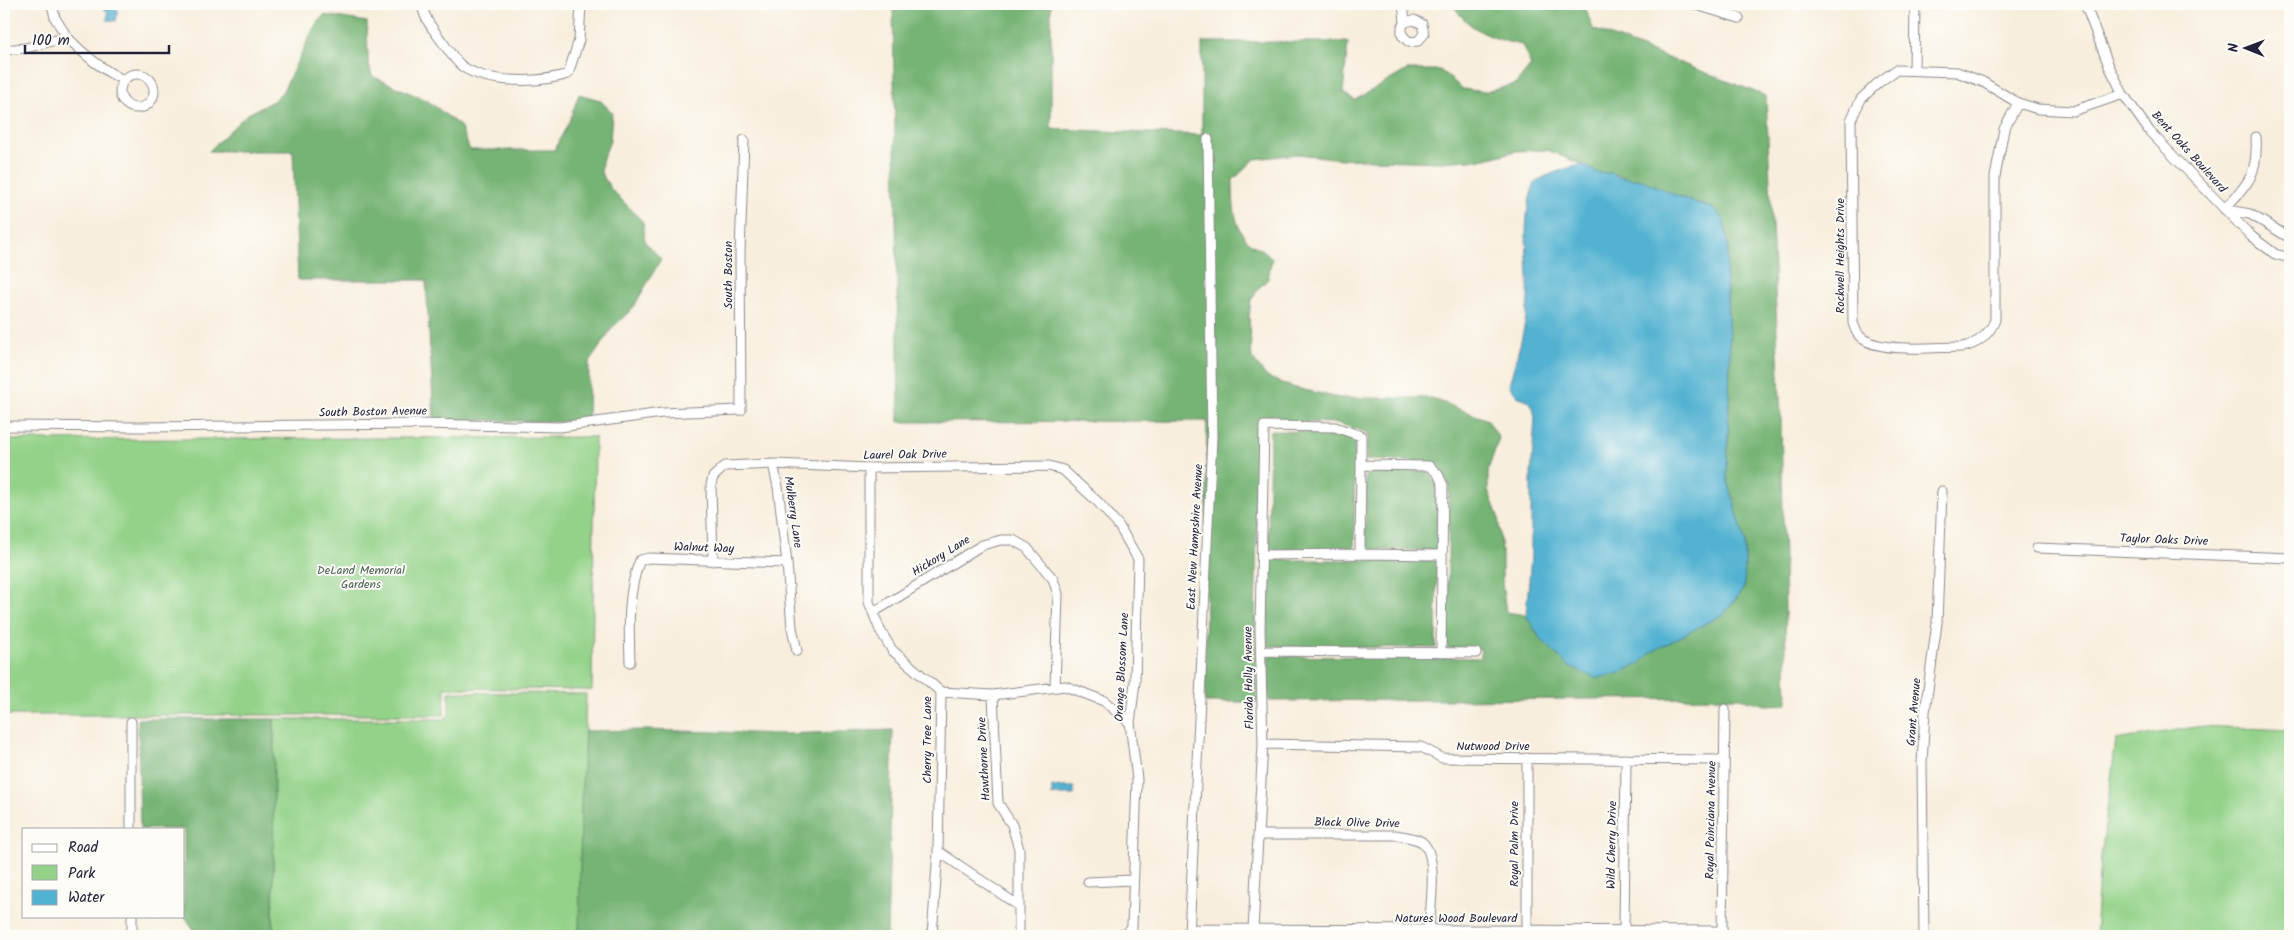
<svg xmlns="http://www.w3.org/2000/svg" width="2294" height="940" viewBox="0 0 2294 940" font-family="Kalam,sans-serif">
  <rect width="100%" height="100%" fill="#fdfcf7"/>
  <filter id="ink" filterUnits="userSpaceOnUse"><feTurbulence type="fractalNoise" baseFrequency=".02" numOctaves="2"/><feDisplacementMap in="SourceGraphic" scale="10" xChannelSelector="R" yChannelSelector="G"/><feConvolveMatrix kernelMatrix="1 2 1 2 8 2 1 2 1" color-interpolation-filters="sRGB"/></filter>
  <filter id="wash" filterUnits="userSpaceOnUse"><feTurbulence type="fractalNoise" baseFrequency=".0096" numOctaves="4" result="noise"/><feDisplacementMap in="SourceGraphic" scale="20" xChannelSelector="R" yChannelSelector="G"/><feGaussianBlur stdDeviation="1.12" result="paint"/><feColorMatrix in="noise" values="0 0 0 0 0 0 0 0 0 0 0 0 0 0 0 0 0 1.4 0 .05"/><feComposite in="paint" operator="in"/></filter>
  <g filter="url(#wash)">
    <rect width="100%" height="100%" fill="#f8eedd"/>
    <path fill="#93d288" stroke="#5a7a62" d="M595,437l-3,253 -147,-2 -1,27h-440v-275z
      M449,692l137,2 -7,242h-306l1,-217h170l5,-4z
      M2202,726l88,4v206h-195l4,-63 17,-133z"/>
    <path fill="#76b474" stroke="#4c6b58" fill-rule="evenodd" d="M893,4h158v125l151,6v-93h146l-5,51 12,7 52,-30h33l23,19 22,3 31,-8 15,-19 -9,-20c-26,-5 -56,-15 -69,-41h131l9,25 173,67 15,323 6,285 -21,1 -27,-7 -470,3 -1,-45 213,2v-9l-34,-1 2,-163 -8,-15 -12,-8 -63,-2 2,-27 -31,-10 -78,-2 -4,209 2,72h-52l2,-281 -308,1zM1547,150l36,15 8,6 8,2h13l102,36 14,35 -2,33 4,82 -3,118 7,26 10,85 -19,25 -73,39 -13,12 -99,-26 -14,-23 -20,-3 -4,-29v-31l-4,-36 -10,-26v-20l11,-32 -11,-18 -57,-22h-92l-47,-11 -25,-10 -15,-19 -3,-41 2,-17 7,-11 10,-10 4,-21c-8,-9 -14,-9 -22,-15 -17,-15 -17,-42 -17,-63l22,-21 42,-5 45,5 99,3 45,-3 30,-8z
      M324,15l43,7 1,38 4,16 56,25 32,25 10,24h84l15,-28 10,-28 21,6 12,12 -2,29 -8,20 -1,12 10,16 32,33 2,20 16,17 -28,49 -21,20 -23,35 -1,55 -28,4 -126,-3 -8,-139h-128l-5,-129h-84l37,-36 27,-14 10,-10 31,-64z
      M1270,431l64,1 21,7 -1,111h-86z
      M1366,470l60,1 7,6 4,9v64h-72z
      M1268,560h169l-1,88 -169,-2z
      M138,719h136l-1,217h-75l-14,-21v-86h-44z
      M646,730l138,4 109,-4 -6,206h-308l2,-134 4,-71z"/>
    <path fill="#52b2d1" stroke="#3a6a86" d="M104,4h9l5,6 -2,11 -9,-1 1,-8 -5,-4z
      M1583,165l16,8h13l6,4 24,3 43,19 29,10 10,11 4,24 -2,33 4,82 -3,118 18,64v24l-1,23 -19,25 -73,39 -13,12 -22,10 -20,4 -28,-11 -29,-29 -14,-23 5,-58v-82l4,-57 -2,-11 -8,-8 -8,-3 -8,-11c7,-27 17,-56 19,-85 2,-36 -7,-70 3,-106 1,-3 2,-8 4,-11 4,-6 39,-18 48,-18z
      M1052,787h22v8h-22z"/>
  </g>
  <g filter="url(#ink)">
    <g fill="none" stroke-linecap="round" stroke-linejoin="round">
      <g stroke="#8d888c" stroke-width="11">
        <path id="minor" d="M52,4l3,14 12,19
          M422,4c2,15 10,24 19,36 6,8 14,21 22,27 26,17 77,16 105,7l11,-34 2,-36
          M1403,4l2,18 -3,5v8l7,7 9,-1 6,-7 -2,-10 -8,-4 -9,2
          M1693,4l46,14
          M2085,4l24,62 14,28 27,38 101,104 24,18 15,4
          M4,50l22,-2 41,-11c17,18 34,32 56,43
          M1914,70l1,-66
          M120 91a17 17 0 1 1 34 0a17 17 0 1 1-34 0Z
          M2018,103l-14,26 -9,48v143c-6,15 -17,24 -33,27 -26,0 -77,6 -99,-8 -6,-4 -8,-10 -10,-16l-2,-203 10,-21 17,-16 18,-13 61,2 26,10 35,21 20,6 35,2 50,-17
          M2224,209c25,-26 34,-34 32,-72
          M2224,209l26,5 40,24
          M4,426l139,1 274,-3 143,3 102,-14 79,-3 -1,-157 4,-113
          M773,464l5,23 9,76
          M869,468v134l11,28 12,20 49,42 -3,159 81,55
          M2037,548l253,10
          M1263,555l97,-1
          M713,561l-2,-76 2,-8 12,-11 48,-2 96,4 180,-2 14,4 35,32 21,24 19,33 -3,123 -5,41 7,56 -5,148 -5,6 -10,3
          M874,612l108,-67 19,-5h12l14,8 26,31 5,15 -3,93
          M1262,651l214,2
          M1441,653l2,-168 -5,-11 -9,-8 -68,-1 -1,89 82,1
          M630,662c-1,-34 -3,-70 10,-102l9,-2 138,5 5,65 5,23
          M941,692l52,3 72,-9 39,15 26,22
          M993,695l5,108 14,22 7,24v87
          M131,722v107
          M1263,744l158,3 21,11 282,2
          M1527,758v172
          M1259,835h136c10,2 19,2 27,7 17,13 8,68 7,88
          M1088,882l45,-2
          M132,916v20
          M1189,929l533,2 3,-222
          M1253,930l10,-186 -3,-114 4,-204 71,1 26,9v29
          M1624,931l2,-172
          M932,936l6,-85
          M1189,936l23,-499 -4,-298
          M1924,936l-2,-173 3,-51 12,-89 5,-132"/>
      </g>
      <use href="#minor" stroke="#fff" stroke-width="9"/>
    </g>
  </g>
  <g text-anchor="middle" dominant-baseline="central" stroke-width="4" stroke-linejoin="round" paint-order="stroke">
    <g font-size="12" fill="#22223b" stroke="#fdfcf7">
      <text transform="translate(2189 152) rotate(48)">Bent Oaks Boulevard</text>
      <text transform="translate(1840 256) rotate(-90)">Rockwell Heights Drive</text>
      <text transform="translate(728 275) rotate(-90)">South Boston</text>
      <text transform="translate(373 412) rotate(-1)">South Boston Avenue</text>
      <text transform="translate(905 455) rotate(-1)">Laurel Oak Drive</text>
      <text transform="translate(793 512) rotate(82)">Mulberry Lane</text>
      <text transform="translate(1195 537) rotate(-87)">East New Hampshire Avenue</text>
      <text transform="translate(2164 540) rotate(2)">Taylor Oaks Drive</text>
      <text transform="translate(704 548) rotate(2)">Walnut Way</text>
      <text transform="translate(941 556) rotate(-32)">Hickory Lane</text>
      <text transform="translate(1122 667) rotate(-87)">Orange Blossom Lane</text>
      <text transform="translate(1249 678) rotate(-91)">Florida Holly Avenue</text>
      <text transform="translate(1914 712) rotate(-85)">Grant Avenue</text>
      <text transform="translate(927 740) rotate(-90)">Cherry Tree Lane</text>
      <text x="1493" y="746">Nutwood Drive</text>
      <text transform="translate(984 759) rotate(-93)">Hawthorne Drive</text>
      <text transform="translate(1711 820) rotate(-89)">Royal Poinciana Avenue</text>
      <text transform="translate(1357 823) rotate(1)">Black Olive Drive</text>
      <text transform="translate(1514 844) rotate(-90)">Royal Palm Drive</text>
      <text transform="translate(1612 845) rotate(-89)">Wild Cherry Drive</text>
      <text x="1456" y="918">Natures Wood Boulevard</text>
    </g>
    <g font-size="12" fill="#4a6056" stroke="#fdfcf7">
      <text x="361" y="570">DeLand Memorial<tspan x="361" dy="14">Gardens</tspan></text>
    </g>
  </g>
  <rect width="2294" height="940" fill="none" stroke="#fdfcf7" stroke-width="20"/>
  <rect x="22" y="828" width="162" height="90" fill="#fdfcf7" stroke="#a5a5ac"/>
  <rect x="32" y="844" width="25" height="8" fill="#ffffff" stroke="#a5a5ac"/>
  <text x="68" y="852" font-size="15" fill="#22223b">Road</text>
  <rect x="32" y="865" width="25" height="15" fill="#93d288" stroke="#a5a5ac"/>
  <text x="68" y="878" font-size="15" fill="#22223b">Park</text>
  <rect x="32" y="890" width="25" height="15" fill="#52b2d1" stroke="#a5a5ac"/>
  <text x="68" y="902" font-size="15" fill="#22223b">Water</text>
  <g transform="translate(2246 48) rotate(271)" stroke="#fdfcf7" stroke-width="4" paint-order="stroke">
  <path d="M0-4L9 19L0 12L-9 19Z" fill="#22223b"/>
  <text y="-8" font-size="14" font-weight="bold" text-anchor="middle" fill="#22223b">N</text>
  </g>
  <path d="M25 45v8h144v-8" fill="none" stroke="#22223b" stroke-width="2.5"/>
  <text x="32" y="45" font-size="15" fill="#22223b" stroke="#fdfcf7" stroke-width="4" paint-order="stroke">100 m</text>
</svg>
